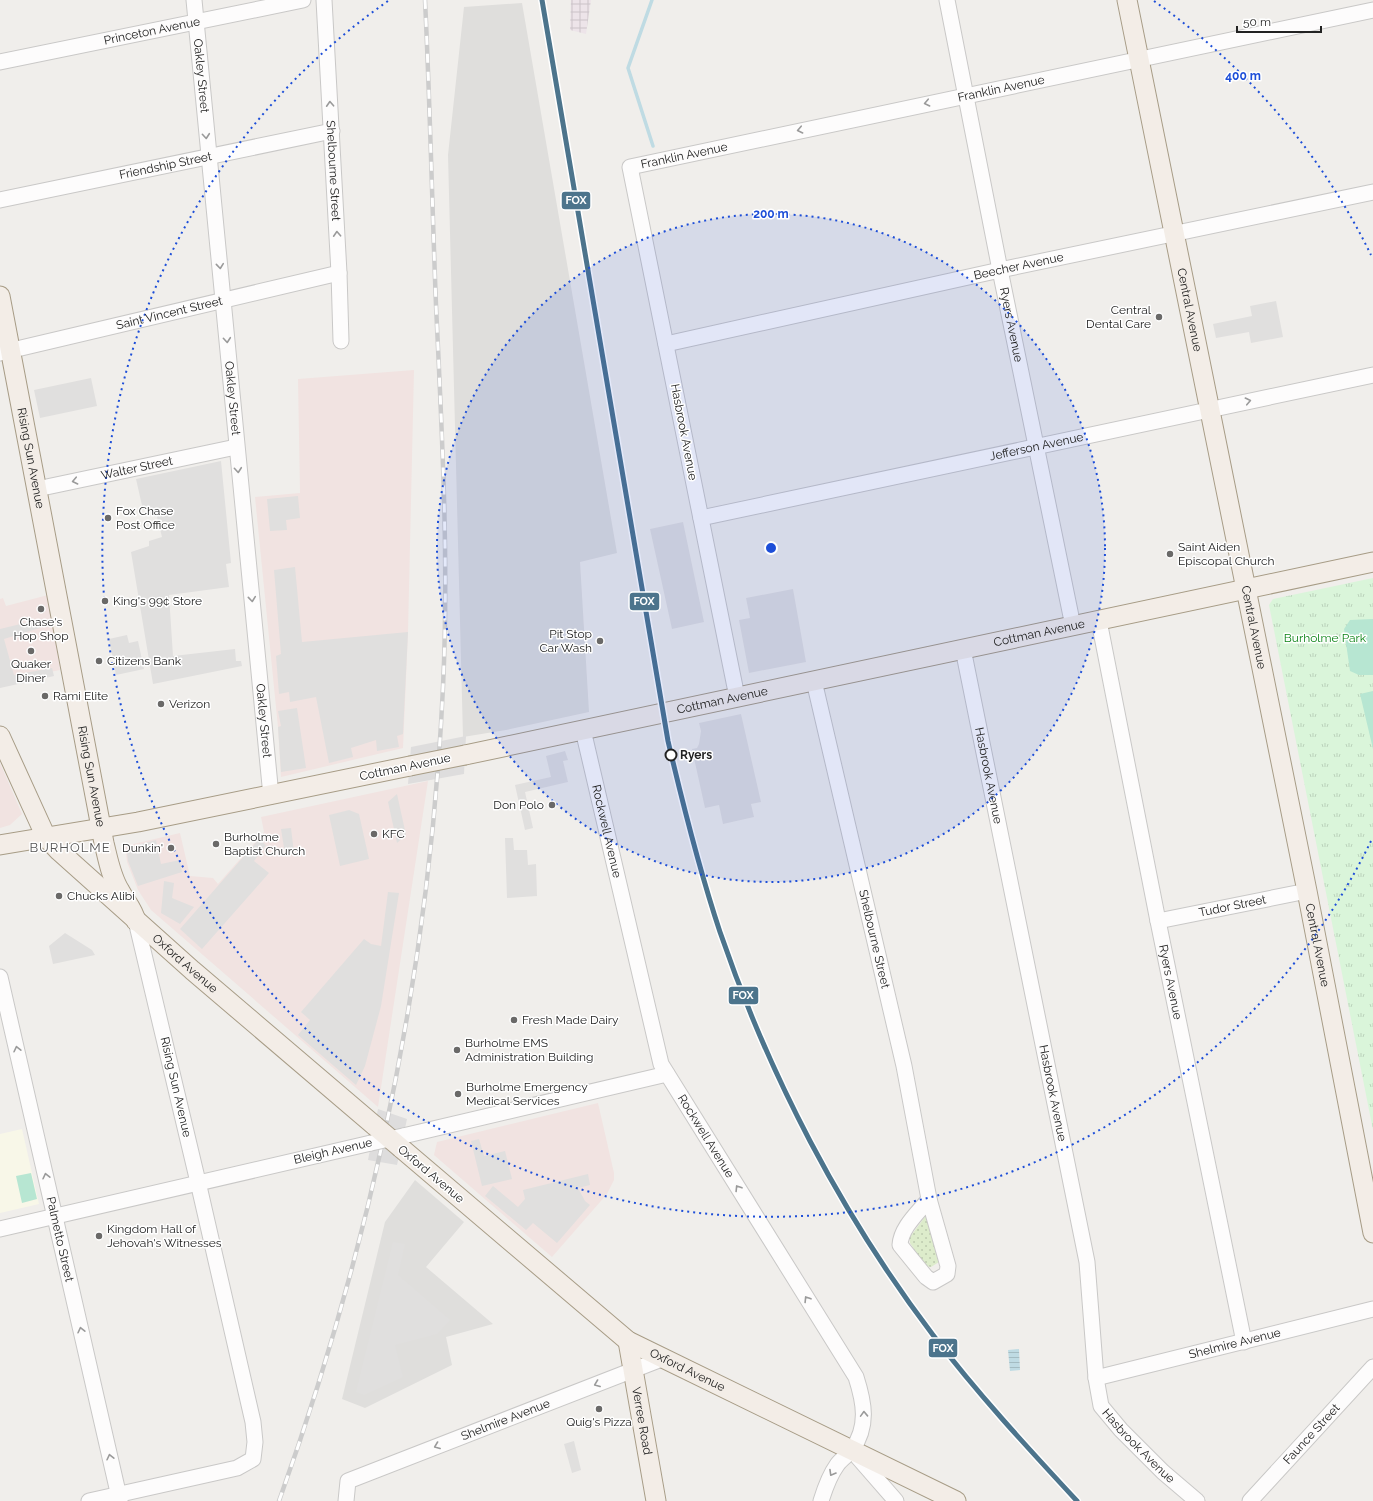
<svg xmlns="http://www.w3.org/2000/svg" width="1373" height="1501" viewBox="0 0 1373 1501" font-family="Raleway,sans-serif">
  <defs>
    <pattern id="industrial-grid" width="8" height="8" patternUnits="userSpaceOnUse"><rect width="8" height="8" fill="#ede4e9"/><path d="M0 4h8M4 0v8" fill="none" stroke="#cbc3c8"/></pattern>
    <pattern id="grass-dots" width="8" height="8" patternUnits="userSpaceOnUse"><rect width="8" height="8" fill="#ddeccb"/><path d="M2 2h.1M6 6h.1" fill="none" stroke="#bdcaae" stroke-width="1.8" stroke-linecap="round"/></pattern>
    <pattern id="park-tufts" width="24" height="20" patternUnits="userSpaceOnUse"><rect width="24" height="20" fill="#daf5da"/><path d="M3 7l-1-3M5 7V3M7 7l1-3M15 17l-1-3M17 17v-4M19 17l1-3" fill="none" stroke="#bbd2bb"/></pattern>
    <pattern id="water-rules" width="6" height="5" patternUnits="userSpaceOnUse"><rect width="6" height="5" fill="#bfdbe3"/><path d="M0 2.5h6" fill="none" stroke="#a4bcc2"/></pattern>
  </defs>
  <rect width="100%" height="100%" fill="#f0eeeb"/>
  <path fill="#dfdedc" d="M522,3l95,550 -37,9 9,150 -83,18 -43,7 -15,-582 16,-148z
    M415,1180l49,42 -38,45 67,57 -47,13 6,28 -87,43 -23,-9 43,-177z"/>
  <path fill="#f1e3e1" d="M414,370l-6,262 -5,116 -122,29 -3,-50 -23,-230 45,-4 -2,-114z
    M48,595l12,75 -60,12v-83l3,-1 3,8z
    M0,763l22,51 -12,11 -10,3z
    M428,781l-50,326 -227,-197 -13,-20 -11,-28 -2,-16 55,-13 10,43 23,2 5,6 46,-52 -3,-15z
    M598,1103l16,70v7l-7,14 -55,63 -118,-102 3,-13z"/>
  <path fill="url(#industrial-grid)" d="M571,0h20l-5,34 -16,-4z"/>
  <path fill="#f8f7e8" d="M22,1129l17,75 -39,9v-79z"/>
  <path fill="url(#grass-dots)" d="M927,1214l12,48 -8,5 -6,-1 -15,-23v-6z"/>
  <path fill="url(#park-tufts)" d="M1373,578v552l-104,-525 4,-6z"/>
  <path fill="#b7e6d2" d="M1373,619v56h-14l-9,-4 -6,-42 6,-9z
    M1373,691v58l-13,-55z
    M31,1173l6,26 -15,4 -6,-27z"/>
  <path fill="#e0dfde" d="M1276,301l7,36 -32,6 -2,-11 -33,6 -3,-14 39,-8 -2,-10z
    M91,378l6,28 -57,12 -6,-28z
    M221,461l10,102 -5,1 3,23 -60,8 4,61 62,-7 1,12h5l1,5 -89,18 -22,-132 18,-6v-5l13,-4 -7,-28 -12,1 -7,-31z
    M298,496l2,22 -14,2 1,10 -17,1 -3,-32z
    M683,522l21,100 -32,7 -22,-100z
    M295,567l7,75 106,-10 -5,102 -6,2 2,11 -22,4 -1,-11 -25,8 2,9 -24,6 -13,-66 -26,5 -1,-10 -10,2 -3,-38 5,-2 -7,-84z
    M793,589l13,73 -57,11 -10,-53 11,-2 -4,-20z
    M41,619l2,8 -39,12 10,36 38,-7 2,8 -54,12v-59z
    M127,635l2,8 9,-2 6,28 -28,6 -7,-36z
    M297,708l9,60 -25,4 -3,-45 3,-1 -3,-15z
    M741,714l20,88 -10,2 3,13 -31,7 -4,-19 -14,3 -13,-59 5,-1 2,-4 2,-13 -2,-8z
    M565,751l3,9 -5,1 5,21 -43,10 8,36 -8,2 -10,-45 36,-8 -5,-21z
    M397,794l9,41 -9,8 -9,-41z
    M349,810l10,4 10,45 -29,7 -11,-51z
    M291,828l3,25 -9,1 -4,-25z
    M505,838h8l1,12h13l1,15 8,-1 1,32 -30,2z
    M259,839l7,6 -12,16 15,12 -67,76 -22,-20z
    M156,840l5,24 19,-4 2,12 -44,14 -10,-25 -1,-8 7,-3v-4z
    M164,881l10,2 -2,15 22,9 -14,17 -19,-11z
    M388,892l11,1 -18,113 -16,60 -9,19 -58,-50 12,-15 -9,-8 63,-73 7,5 10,2z
    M65,933l27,17 3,5 -42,9 -4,-18z
    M479,1139l5,17 21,-5 7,28 -30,7 -11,-45z
    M588,1174l2,11 -12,3 7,13 5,4 -33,38 -24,-20 -7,7 -41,-34 8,-10 25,21 7,-8 -2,-9z
    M393,1242l12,2 -7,31 52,45 -13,14 -42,11 8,32 -39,18 -8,-3z
    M574,1441l7,29 -9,3 -8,-29z"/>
  <path fill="url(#water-rules)" d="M1019,1349l1,21 -10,1 -2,-21z"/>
  <path fill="#dedddd" d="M466,736l-2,38 -56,10 3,-37z
    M378,1109l29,10 -10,46 -29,-5z"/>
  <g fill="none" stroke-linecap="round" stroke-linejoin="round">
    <path stroke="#bfdbe3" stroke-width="3.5" d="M652,0l-24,68 25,78"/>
    <g stroke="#c9c8c7" stroke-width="17">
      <g id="minor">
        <path id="s1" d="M194,0l77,796"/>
        <path id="s2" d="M324,0l15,273 2,68"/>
        <path id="s3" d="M947,0l53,270 73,356"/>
        <path id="s4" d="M0,62l303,-62"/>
        <path id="s5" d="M0,200l332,-69"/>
        <path id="s6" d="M666,344l334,-74 373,-78"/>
        <path id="s7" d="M0,353l339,-80"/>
        <path id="s8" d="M37,489l199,-42"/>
        <path id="s9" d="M701,518l672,-143"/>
        <path id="s10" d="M1099,621l59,300 86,421"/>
        <path id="s11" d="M963,649l124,613 9,116 5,28 20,24 42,42 34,29"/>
        <path id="s12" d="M814,681l90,385 25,133"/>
        <path id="s13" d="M737,697l-107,-530 743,-157"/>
        <path id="s14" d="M583,730l78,334 195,313c8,25 13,49 -4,73 -4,5 -11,9 -15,15 -8,11 -12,23 -16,36"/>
        <path id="s15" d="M1158,921l149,-30"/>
        <path id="s16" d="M0,977l120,524"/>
        <path d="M403,1136l264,-62"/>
        <path d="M929,1199l19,67 -1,8 -14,8 -7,-5 -26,-32c1,-18 19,-33 29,-46z"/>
        <path d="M0,1229l371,-86"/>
        <path id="s17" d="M1096,1378l277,-69"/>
        <path d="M855,1454l41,47"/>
        <path d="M89,1501l148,-33 16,-9 2,-17 -2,-20 -55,-240 -62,-261"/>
        <path id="s18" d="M346,1501l2,-20 316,-123"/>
        <path id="s19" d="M1250,1501l123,-134"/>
      </g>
    </g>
    <g stroke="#a79c86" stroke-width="21">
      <g id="major">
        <path id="s20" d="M1127,0l180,891 66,342"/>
        <path id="s21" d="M0,296l104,547c4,16 7,34 16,48 6,11 13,18 16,30"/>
        <path id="s22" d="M0,736l46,101 13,14 133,119 183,156"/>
        <path id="s23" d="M465,755l908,-193"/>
        <path d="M0,845l138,-23 272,-56"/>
        <path id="s24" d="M401,1148l227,193 328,160"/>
        <path id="s25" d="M628,1341l28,160"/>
      </g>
    </g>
    <use href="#minor" stroke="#fdfcfc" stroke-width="15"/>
    <use href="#major" stroke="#f3ede7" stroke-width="19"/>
    <g stroke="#ccc" stroke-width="4.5">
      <path id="rail" d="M279,1501c94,-262 151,-535 164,-814 6,-127 -1,-254 -7,-382 -4,-101 -6,-203 -11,-305"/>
    </g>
    <use href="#rail" stroke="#fff" stroke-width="3" stroke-dasharray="9" stroke-linecap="butt"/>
    <g stroke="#c9c8c7" stroke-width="17" stroke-linecap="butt">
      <path id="minor-bridge" d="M371,1143l32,-7"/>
    </g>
    <g stroke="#a79c86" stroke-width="21" stroke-linecap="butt">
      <path id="major-bridge" d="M410,766l55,-11
        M375,1126l26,22"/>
    </g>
    <use href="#minor-bridge" stroke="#fdfcfc" stroke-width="15"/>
    <use href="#major-bridge" stroke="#f3ede7" stroke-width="19"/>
    <g stroke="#fff" stroke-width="8">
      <path id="rail-1" d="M542,0l126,741c15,64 31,128 52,191 49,143 121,282 213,403 44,58 94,112 144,166"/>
    </g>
    <use href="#rail-1" stroke="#4c748c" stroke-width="5"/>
  </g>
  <defs><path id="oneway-chevron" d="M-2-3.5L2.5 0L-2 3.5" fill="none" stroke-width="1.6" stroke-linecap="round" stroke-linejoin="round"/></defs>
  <g stroke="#9a9a9a">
    <use href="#oneway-chevron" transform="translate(927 103) rotate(168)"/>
    <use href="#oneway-chevron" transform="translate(330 104) rotate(-93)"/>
    <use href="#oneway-chevron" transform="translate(800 130) rotate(168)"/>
    <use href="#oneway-chevron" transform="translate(206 136) rotate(85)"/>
    <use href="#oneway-chevron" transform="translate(337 234) rotate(-93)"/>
    <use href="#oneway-chevron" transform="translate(220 266) rotate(84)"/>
    <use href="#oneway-chevron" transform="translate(227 340) rotate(85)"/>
    <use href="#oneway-chevron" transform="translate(1248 401) rotate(-12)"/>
    <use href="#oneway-chevron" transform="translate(238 470) rotate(85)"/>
    <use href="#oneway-chevron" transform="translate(75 481) rotate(168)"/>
    <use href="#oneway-chevron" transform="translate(252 599) rotate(84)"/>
    <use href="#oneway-chevron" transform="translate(17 1049) rotate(-103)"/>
    <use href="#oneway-chevron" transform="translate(46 1176) rotate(-103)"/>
    <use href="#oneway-chevron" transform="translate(738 1188) rotate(-122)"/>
    <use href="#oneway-chevron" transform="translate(807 1299) rotate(-122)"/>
    <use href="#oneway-chevron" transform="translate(81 1330) rotate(-103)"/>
    <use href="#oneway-chevron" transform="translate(597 1384) rotate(159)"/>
    <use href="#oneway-chevron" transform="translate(864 1414) rotate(-92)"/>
    <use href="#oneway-chevron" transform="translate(437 1446) rotate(159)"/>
    <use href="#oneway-chevron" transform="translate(110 1457) rotate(-103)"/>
    <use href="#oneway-chevron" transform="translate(832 1473) rotate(120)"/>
  </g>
  <circle cx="771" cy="548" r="334" fill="#1d4ed8" fill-opacity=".12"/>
  <g fill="none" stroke="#1d4ed8" stroke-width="2" stroke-dasharray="2 4">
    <circle cx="771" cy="548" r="334"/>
    <path d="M1371 841A668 668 0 1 1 388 1M1154 1A668 668 0 0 1 1371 255"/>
  </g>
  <g fill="#6a6968" stroke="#fff" stroke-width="1.5">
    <circle cx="1159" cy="317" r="4"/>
    <circle cx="108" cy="518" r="4"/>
    <circle cx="1170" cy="554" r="4"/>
    <circle cx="105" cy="601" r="4"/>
    <circle cx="41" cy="609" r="4"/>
    <circle cx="600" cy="641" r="4"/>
    <circle cx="31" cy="651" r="4"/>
    <circle cx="99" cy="661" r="4"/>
    <circle cx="45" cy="696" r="4"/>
    <circle cx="161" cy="704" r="4"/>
    <circle cx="552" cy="805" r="4"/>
    <circle cx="374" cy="834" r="4"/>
    <circle cx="216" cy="844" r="4"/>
    <circle cx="171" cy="848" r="4"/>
    <circle cx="59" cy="896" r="4"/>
    <circle cx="514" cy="1020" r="4"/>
    <circle cx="457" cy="1050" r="4"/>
    <circle cx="458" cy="1094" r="4"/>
    <circle cx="99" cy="1236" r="4"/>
    <circle cx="599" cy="1409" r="4"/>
  </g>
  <circle fill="#fff" stroke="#222" stroke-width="2" cx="671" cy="755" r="5.5"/>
  <g text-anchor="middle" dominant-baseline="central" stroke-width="3" stroke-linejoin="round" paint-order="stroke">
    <g font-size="12" fill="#222" stroke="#fff">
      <text stroke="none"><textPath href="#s4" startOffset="155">Princeton Avenue</textPath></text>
      <text stroke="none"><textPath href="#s1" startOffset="76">Oakley Street</textPath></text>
      <text stroke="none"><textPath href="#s13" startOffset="920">Franklin Avenue</textPath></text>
      <text stroke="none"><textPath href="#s13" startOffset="596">Franklin Avenue</textPath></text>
      <text stroke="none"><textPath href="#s5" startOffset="169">Friendship Street</textPath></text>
      <text stroke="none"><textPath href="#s2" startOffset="171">Shelbourne Street</textPath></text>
      <text stroke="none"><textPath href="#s6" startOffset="361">Beecher Avenue</textPath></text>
      <text stroke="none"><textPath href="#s20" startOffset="316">Central Avenue</textPath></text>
      <text stroke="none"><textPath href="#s7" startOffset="174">Saint Vincent Street</textPath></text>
      <text stroke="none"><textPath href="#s3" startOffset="331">Ryers Avenue</textPath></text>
      <text stroke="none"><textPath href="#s1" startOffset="400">Oakley Street</textPath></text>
      <text transform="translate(684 432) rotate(79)">Hasbrook Avenue</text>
      <text stroke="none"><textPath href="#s9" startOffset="343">Jefferson Avenue</textPath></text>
      <text stroke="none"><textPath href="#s21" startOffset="165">Rising Sun Avenue</textPath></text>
      <text stroke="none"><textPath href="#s8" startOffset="102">Walter Street</textPath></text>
      <text stroke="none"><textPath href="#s20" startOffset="640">Central Avenue</textPath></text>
      <text stroke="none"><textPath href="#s23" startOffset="587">Cottman Avenue</textPath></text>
      <text stroke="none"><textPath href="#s23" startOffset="263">Cottman Avenue</textPath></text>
      <text stroke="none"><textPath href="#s1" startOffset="724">Oakley Street</textPath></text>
      <text transform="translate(405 767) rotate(-12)">Cottman Avenue</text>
      <text stroke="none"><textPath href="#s11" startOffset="129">Hasbrook Avenue</textPath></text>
      <text stroke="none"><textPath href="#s21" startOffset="489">Rising Sun Avenue</textPath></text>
      <text stroke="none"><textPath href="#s14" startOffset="104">Rockwell Avenue</textPath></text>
      <text stroke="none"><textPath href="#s15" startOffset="76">Tudor Street</textPath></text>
      <text stroke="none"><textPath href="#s12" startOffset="265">Shelbourne Street</textPath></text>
      <text stroke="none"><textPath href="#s20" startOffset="964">Central Avenue</textPath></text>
      <text stroke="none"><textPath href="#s22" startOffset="299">Oxford Avenue</textPath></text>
      <text stroke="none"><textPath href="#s10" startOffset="368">Ryers Avenue</textPath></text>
      <text transform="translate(176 1087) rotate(77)">Rising Sun Avenue</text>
      <text stroke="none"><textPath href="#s11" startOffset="453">Hasbrook Avenue</textPath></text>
      <text stroke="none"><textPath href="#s14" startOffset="428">Rockwell Avenue</textPath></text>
      <text transform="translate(333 1151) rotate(-13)">Bleigh Avenue</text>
      <text transform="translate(431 1174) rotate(40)">Oxford Avenue</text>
      <text stroke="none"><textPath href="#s16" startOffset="269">Palmetto Street</textPath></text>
      <text stroke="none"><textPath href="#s17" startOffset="143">Shelmire Avenue</textPath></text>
      <text stroke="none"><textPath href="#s24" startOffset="364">Oxford Avenue</textPath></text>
      <text stroke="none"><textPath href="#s18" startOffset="189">Shelmire Avenue</textPath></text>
      <text stroke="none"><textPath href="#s25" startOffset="81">Verree Road</textPath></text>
      <text stroke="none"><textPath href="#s19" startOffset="91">Faunce Street</textPath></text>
      <text stroke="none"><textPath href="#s11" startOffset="825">Hasbrook Avenue</textPath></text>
    </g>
    <g font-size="12" fill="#222" stroke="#fff" text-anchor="start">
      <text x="1151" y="310" text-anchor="end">Central<tspan x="1151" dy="14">Dental Care</tspan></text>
      <text x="116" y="511">Fox Chase<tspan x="116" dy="14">Post Office</tspan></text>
      <text x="1178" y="547">Saint Aiden<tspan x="1178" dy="14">Episcopal Church</tspan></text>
      <text x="113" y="601">King's 99¢ Store</text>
      <text x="41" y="622" text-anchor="middle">Chase's<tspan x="41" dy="14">Hop Shop</tspan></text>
      <text x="592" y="634" text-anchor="end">Pit Stop<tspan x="592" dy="14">Car Wash</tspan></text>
      <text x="107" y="661">Citizens Bank</text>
      <text x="31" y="664" text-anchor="middle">Quaker<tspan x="31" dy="14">Diner</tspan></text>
      <text x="53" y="696">Rami Elite</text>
      <text x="169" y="704">Verizon</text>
      <text x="544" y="805" text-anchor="end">Don Polo</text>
      <text x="382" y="834">KFC</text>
      <text x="224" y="837">Burholme<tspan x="224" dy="14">Baptist Church</tspan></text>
      <text x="163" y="848" text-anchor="end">Dunkin'</text>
      <text x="67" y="896">Chucks Alibi</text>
      <text x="522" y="1020">Fresh Made Dairy</text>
      <text x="465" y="1043">Burholme EMS<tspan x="465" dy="14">Administration Building</tspan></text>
      <text x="466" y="1087">Burholme Emergency<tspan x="466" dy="14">Medical Services</tspan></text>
      <text x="107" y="1229">Kingdom Hall of<tspan x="107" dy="14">Jehovah's Witnesses</tspan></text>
      <text x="599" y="1422" text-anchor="middle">Quig's Pizza</text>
    </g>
    <g font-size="12" fill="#0c8416" stroke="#fff">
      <text x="1325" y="638">Burholme Park</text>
    </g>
    <g font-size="12" font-weight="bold" fill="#222" stroke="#fff" text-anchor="start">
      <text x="680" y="755">Ryers</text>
    </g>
    <g font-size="13" letter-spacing="1" fill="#555" stroke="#fff">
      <text x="70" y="847">BURHOLME</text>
    </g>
  </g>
  <circle cx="771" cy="548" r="6" fill="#1d4ed8" stroke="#fff" stroke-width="2"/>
  <g font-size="12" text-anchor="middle" font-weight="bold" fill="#1d4ed8" stroke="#fff" stroke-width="3" stroke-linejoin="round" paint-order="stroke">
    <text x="1243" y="80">400 m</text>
    <text x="771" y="218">200 m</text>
  </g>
  <g stroke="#fff" stroke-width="1.5">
    <rect x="561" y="191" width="30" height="19" rx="4" fill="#4c748c"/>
    <rect x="629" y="592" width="31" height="19" rx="4" fill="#4c748c"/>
    <rect x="728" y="986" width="31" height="19" rx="4" fill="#4c748c"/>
    <rect x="928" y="1338" width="30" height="20" rx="4" fill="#4c748c"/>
  </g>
  <g font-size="11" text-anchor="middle" font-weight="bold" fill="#fff">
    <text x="576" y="204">FOX</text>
    <text x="644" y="605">FOX</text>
    <text x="743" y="999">FOX</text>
    <text x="943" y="1352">FOX</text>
  </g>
  <path d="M1237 26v6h84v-6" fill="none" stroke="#222222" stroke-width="2"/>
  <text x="1243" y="26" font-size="12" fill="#222222" stroke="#ffffff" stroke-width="3" paint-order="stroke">50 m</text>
</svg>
